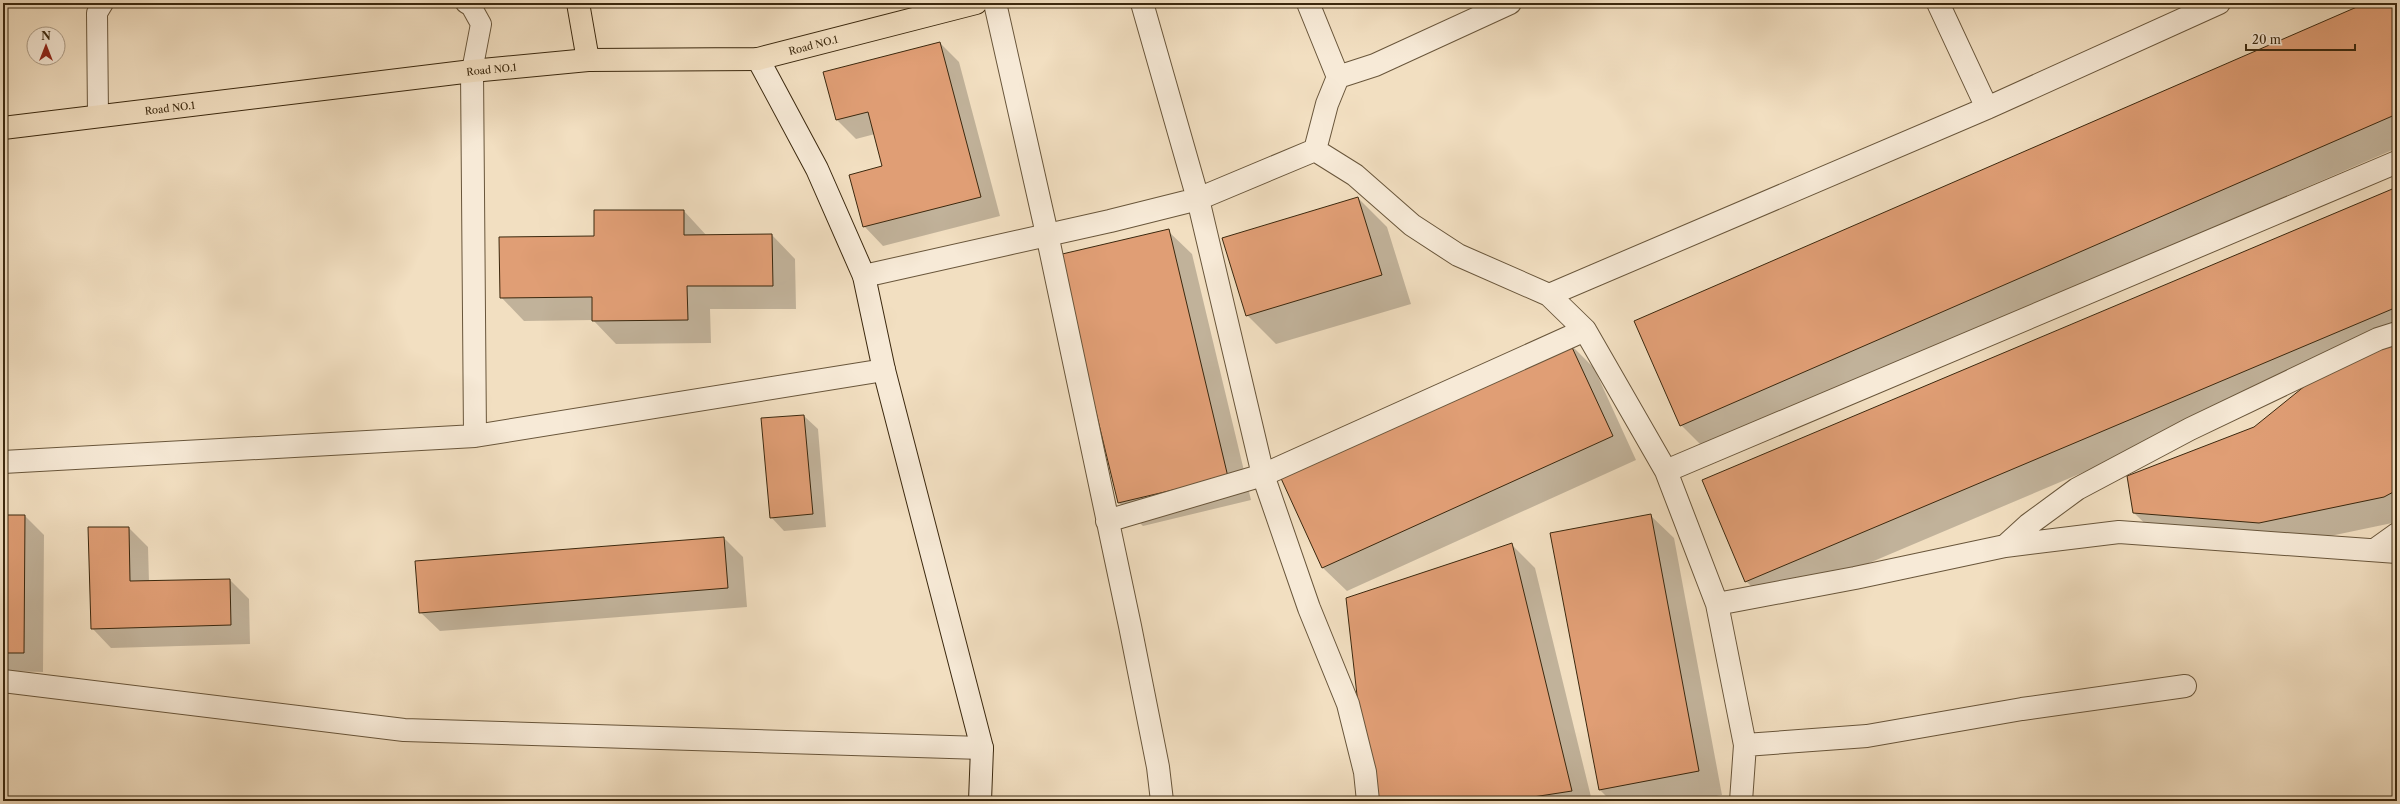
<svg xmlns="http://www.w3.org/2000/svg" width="2400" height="804" viewBox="0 0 2400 804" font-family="'Libre Caslon Text',serif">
  <rect width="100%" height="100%" fill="#f2dfc1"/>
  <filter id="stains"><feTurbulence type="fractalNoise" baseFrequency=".005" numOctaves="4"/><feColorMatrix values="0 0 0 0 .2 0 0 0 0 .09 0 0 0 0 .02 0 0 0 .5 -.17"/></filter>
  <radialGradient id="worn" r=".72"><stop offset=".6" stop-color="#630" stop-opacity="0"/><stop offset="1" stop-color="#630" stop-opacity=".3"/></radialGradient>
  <path fill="#0003" d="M2369,3h28v145l-693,300 -23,-23z
    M940,43l19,19 41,154 -117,30 -19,-20 20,-59 -9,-33 -19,5 -19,-19z
    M2397,188v334l-114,24 -125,-10 -24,-23 120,-85 71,-58 -555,235 -24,-24z
    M1358,198l29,29 24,77 -135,40 -29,-29z
    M684,211l23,25 65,-1 23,24 1,50h-86l1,34 -95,1 -23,-24 -69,1 -23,-24 94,-60z
    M1168,231l24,23 59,246 -108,26 -24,-23 -59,-247z
    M1570,344l24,24 42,92 -289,131 -24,-23 -42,-93z
    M804,416l14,13 8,98 -42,4 -13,-14 -9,-98z
    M1650,515l24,23 48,257 -33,6h-78l-11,-11 -49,-256z
    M3,516h22l19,19 -1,137 -40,-1z
    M129,528l19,19 1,35 81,-2 19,19 1,45 -139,4 -19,-20z
    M724,538l19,19 4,50 -307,24 -20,-19z
    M1511,544l24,24 57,233h-222z"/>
  <path fill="#e09e75" stroke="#3b280e" d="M2366,3h31v111l-717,312 -46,-105z
    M940,42l41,155 -118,30 -14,-52 33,-9 -14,-54 -32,8 -13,-48z
    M2397,187v120l-652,275 -43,-102z
    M1358,197l24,78 -136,41 -24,-78z
    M594,210h90v25l88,-1 1,52h-86l1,34 -96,1v-24l-92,1 -1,-61 95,-1z
    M1169,229l59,248 -110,26 -60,-248z
    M2397,340v150l-13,7 -125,26 -126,-10 -6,-37 127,-49 83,-67z
    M1570,343l43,93 -291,132 -43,-94z
    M804,415l9,99 -43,4 -9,-100z
    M1651,514l48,257 -100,19 -49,-257z
    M3,515h22l-1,138h-21z
    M88,527h41l1,54 100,-2 1,46 -140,4z
    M724,537l4,51 -309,25 -4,-52z
    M1512,543l60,248 -65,10h-138l-23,-203z"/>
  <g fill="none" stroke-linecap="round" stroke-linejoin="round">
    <g stroke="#69563b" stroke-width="22">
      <path id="service" d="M466,3l5,3 10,18 -9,47
        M98,116l-1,-103 6,-10"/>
    </g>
    <g stroke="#69563b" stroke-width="24">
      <path id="minor" d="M995,3l52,231 83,392 28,141 4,34
        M1142,3l56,196 65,276 46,133 39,96 17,68 3,29
        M1308,3l30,74
        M1938,3l49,105
        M472,71l3,365
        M1315,150l12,-46 11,-27 37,-12 135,-62
        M864,276l246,-55 88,-22 117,-49 40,25 57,50 46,30 91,40 36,35 81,141 51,133 28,141 -4,56
        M1549,295l438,-187 232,-105
        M3,462l472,-26 409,-66
        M1666,471l731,-309
        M1107,521l156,-46 322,-145
        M2005,546l23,-21 49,-36 113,-60 188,-90 19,-6
        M2376,549l21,-15
        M1717,604l138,-26 150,-32 114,-14 278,20
        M3,681l401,49 578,18
        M1745,745l122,-9 155,-27 163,-23"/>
    </g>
    <g stroke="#3b280e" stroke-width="24">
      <path id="secondary" d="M758,59l59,110 47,107 20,94 98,378 -2,53"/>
    </g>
    <g stroke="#3b280e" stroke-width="24">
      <path id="primary" d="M578,3l10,57"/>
    </g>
    <g stroke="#3b280e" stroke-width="24">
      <g id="trunk">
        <path id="s1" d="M3,128l469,-57 116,-11 170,-1 218,-56"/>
      </g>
    </g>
    <use href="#service" stroke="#f7ead7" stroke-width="20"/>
    <use href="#minor" stroke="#f7ead7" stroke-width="22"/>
    <use href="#secondary" stroke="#f7ead7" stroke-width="22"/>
    <use href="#primary" stroke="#f2dfc1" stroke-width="22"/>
    <use href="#trunk" stroke="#f2dfc1" stroke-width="22"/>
  </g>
  <g text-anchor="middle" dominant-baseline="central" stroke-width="4" stroke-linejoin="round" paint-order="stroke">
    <g font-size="10" fill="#3b280e" stroke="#f7ead7">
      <text stroke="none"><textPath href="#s1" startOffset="816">Road NO.1</textPath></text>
      <text stroke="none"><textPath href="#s1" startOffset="492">Road NO.1</textPath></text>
      <text stroke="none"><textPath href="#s1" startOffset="168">Road NO.1</textPath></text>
    </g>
  </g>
  <rect width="2400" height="804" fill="none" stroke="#f2dfc1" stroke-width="16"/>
  <rect x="4" y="4" width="2392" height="796" fill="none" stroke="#3b280e" stroke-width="2"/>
  <rect x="8" y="8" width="2384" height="788" fill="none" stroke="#3b280e"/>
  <g transform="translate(46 46)"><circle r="19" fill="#f7ead7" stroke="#ac9c87"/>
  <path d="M0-3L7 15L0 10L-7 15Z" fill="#8f2418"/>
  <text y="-6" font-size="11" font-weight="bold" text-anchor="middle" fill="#3b280e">N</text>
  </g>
  <path d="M2246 44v6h109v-6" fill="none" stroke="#3b280e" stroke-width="2"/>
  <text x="2252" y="44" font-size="12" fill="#3b280e" stroke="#f7ead7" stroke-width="3" paint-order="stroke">20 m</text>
  <rect width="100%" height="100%" filter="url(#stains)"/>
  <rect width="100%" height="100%" fill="url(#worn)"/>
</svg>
